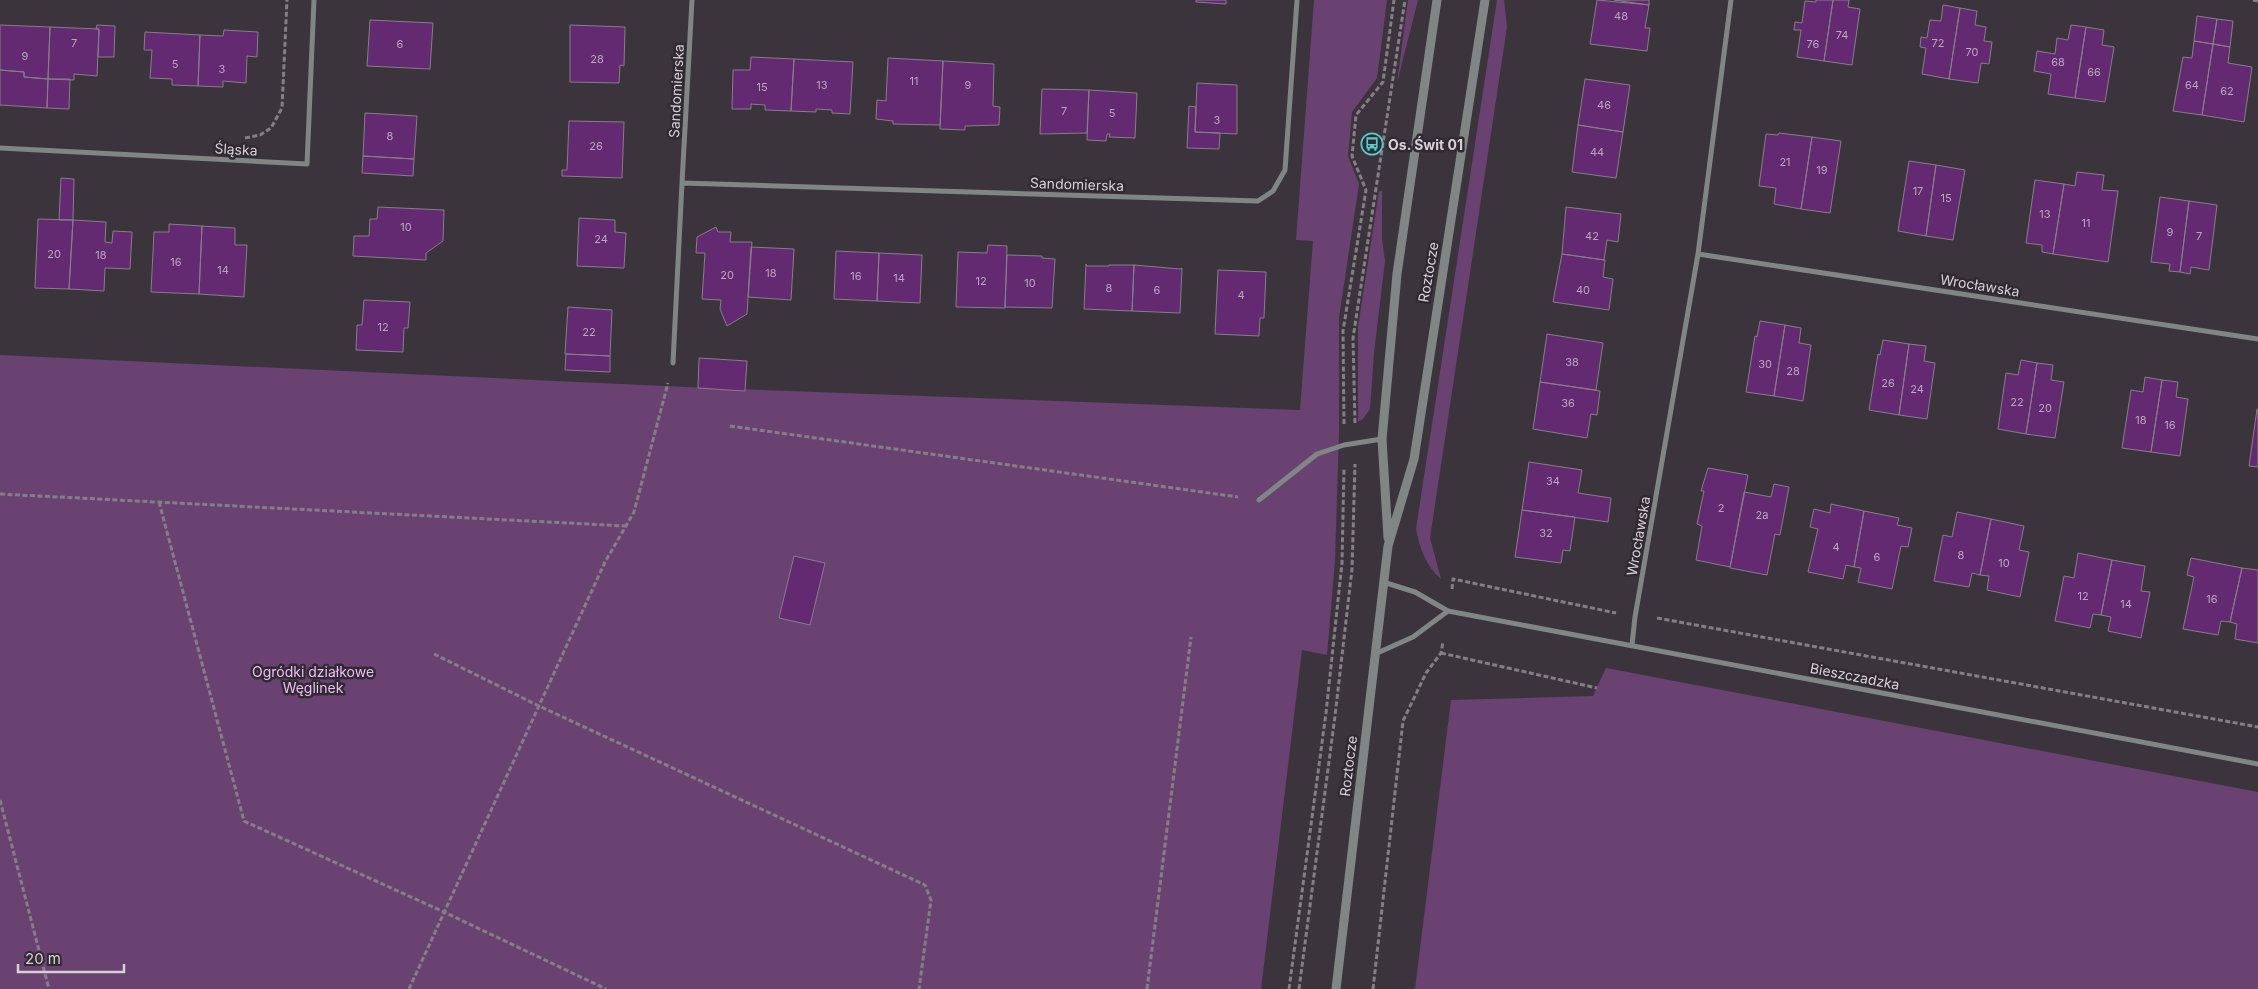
<svg xmlns="http://www.w3.org/2000/svg" width="2258" height="989" viewBox="0 0 2258 989" font-family="Inter,sans-serif">
  <rect width="100%" height="100%" fill="#3c343d"/>
  <path fill="#694272" d="M1314,0h73l-10,78 -25,34 -4,44 11,28 -20,134v113l-4,130 -8,94 -25,-5 -41,339h-1261v-634l685,32 615,23 13,-169 -17,-1z
    M1408,0h10l-21,83z
    M1497,0h7l3,27 -77,511 11,41c-15,-13 -21,-30 -25,-50z
    M1379,191h3v48l3,22 -11,92 -4,56 -7,10 -5,3v-95z
    M1606,668l652,124v197h-843l36,-289 142,-4z"/>
  <path fill="#642a71" stroke="#867e88" d="M1196,0h30v4l-30,-2z
    M1597,0l52,5 -4,23h5l-3,23 -57,-7z
    M1614,0h35v5z
    M1816,0h17l-9,61 -27,-4 4,-27h-7l1,-8 7,1 3,-22 11,1z
    M1833,0h16l-1,7 12,2 -8,56 -28,-4z
    M1943,5l17,3 -11,71 -27,-5 4,-26 -6,-1 1,-10 6,1 3,-18 11,1z
    M1960,8l17,3 -2,14 11,2 -2,14 8,1 -3,22 -8,-1 -3,20 -29,-4z
    M2197,16l20,3 -4,25 -19,-3z
    M2217,19l16,2 -3,26 -17,-3z
    M370,20l63,3 -3,46 -63,-3z
    M0,25l50,2 -2,52 -24,-2v-5l-24,-2z
    M97,25l18,1 -1,31h-16l1,-28h-3z
    M570,25l55,2 -1,39 -4,-1 -1,18 -49,-1z
    M2071,25l15,2 -11,71 -27,-4 3,-20 -17,-3 3,-20 18,3 2,-16 11,2z
    M50,27l49,2 -2,47 -23,-2v6l-26,-1z
    M2086,27l18,3 -2,15 12,2 -9,55 -30,-4z
    M224,30l34,2 -1,25 -10,-1 -1,27 -23,-2v6l-25,-1 2,-51 23,1z
    M145,32l55,3 -2,51 -26,-1v-6l-22,-1 2,-28h-8z
    M2194,41l19,3 -11,71 -29,-4 10,-54 9,1z
    M2213,44l17,3 -2,16 24,4 -8,55 -42,-7z
    M751,57l43,2 -3,52 -26,-1v-5l-14,-1v5h-19l1,-39h17z
    M888,58l55,3 -3,64 -47,-1v-3l-17,-2 1,-19 9,1z
    M794,59l59,3 -3,52 -18,-1v-3l-16,-1v3l-25,-1z
    M943,61l51,3 -1,42 7,1 -1,18 -34,1v4l-25,-1z
    M0,70l24,2v5l24,2 -1,29 -47,-3z
    M48,79h22l-1,30 -22,-1z
    M1585,79l45,6 -7,47 -45,-7z
    M1197,83l40,2v49l-42,-2z
    M1042,89l47,1 -2,43 -47,1z
    M1089,90l48,3 -2,45 -26,-1 1,-3h-3l-1,7 -19,-1z
    M1189,106l7,1 -1,25 25,1 -1,16 -32,-1z
    M365,113l52,3 -3,43 -51,-3z
    M569,121l55,1 -2,56 -60,-2v-6h5z
    M1578,125l45,7 -7,46 -44,-6z
    M1779,133l33,4 -11,72 -27,-5 2,-16 -17,-2 7,-52 12,1z
    M1812,137l29,4 -11,72 -29,-4z
    M363,156l51,3 -1,17 -51,-3z
    M1909,161l27,4 -10,71 -28,-5z
    M1936,165l29,5 -12,70 -27,-4z
    M2077,172l27,3 -2,15 16,1 -10,71 -55,-8 11,-70 11,2z
    M61,178l13,1 -1,41h-14z
    M2035,180l29,4 -11,70 -11,-2v-7l-16,-2z
    M2160,197l29,4 -9,71 -11,-1 1,-7 -19,-2z
    M2189,201l28,4 -8,65 -18,-3 -1,7 -10,-2z
    M378,207l66,3 -1,31 -17,12v7l-73,-4 1,-20h15l1,-17h7z
    M1566,207l55,7 -3,28 -11,-2 -3,20 -42,-6z
    M579,218l36,2v12l11,1 -2,35 -47,-2z
    M38,219l35,1 -4,69 -34,-1z
    M73,220l33,2 -1,20 7,1 1,-12 19,1 -2,37 -25,-1 -1,23 -35,-2z
    M169,224l33,2 -3,68 -48,-2 3,-60h15z
    M202,226l33,2v17h12l-3,52 -45,-3z
    M716,227l2,5h13l-1,10h22l-5,72 -20,12 -7,-17 1,-9 -19,-1 3,-46h-9l1,-16z
    M988,245l19,1 -2,62 -49,-1 2,-55 29,1z
    M751,247l43,2 -3,51 -43,-3z
    M836,251l43,2 -2,48 -43,-2z
    M879,253l43,2 -2,48 -43,-2z
    M1562,254l43,6 -2,17 10,2 -4,31 -56,-8z
    M1007,255l35,1v2l13,1 -3,49 -47,-1z
    M1086,264l1,2h22v-1h25l-2,46 -48,-2z
    M1134,265l46,4 2,-1 -2,45 -48,-2z
    M1218,270l48,2 -2,46h-4l-1,18 -44,-2z
    M364,300l46,2 -2,26h-4l-1,24 -47,-2 1,-25h5z
    M568,307l44,3 -2,46 -45,-2z
    M1760,321l25,4 -11,71 -28,-4 9,-56 2,1z
    M1785,325l16,3 -2,15 12,2 -8,56 -29,-5z
    M1547,334l56,9 -7,47 -56,-8z
    M1883,340l26,4 -10,71 -30,-5 9,-56 2,1z
    M1909,344l17,2 -2,15 11,2 -8,56 -28,-4z
    M566,354l44,2v16l-45,-2z
    M699,358l48,3 -2,30 -47,-3z
    M2021,360l16,3 -11,71 -28,-5 8,-56 12,2z
    M2037,363l16,2 -2,15 13,2 -9,56 -29,-4z
    M2145,377l17,3 -11,72 -29,-4 9,-58 12,2z
    M2162,380l16,2 -2,15 12,2 -8,57 -29,-4z
    M1540,382l60,9 -3,24 -6,-1 -4,24 -54,-9z
    M2257,409h1v58l-9,-1z
    M1529,462l53,8 -4,23 33,5 -3,24 -86,-12z
    M1708,468l40,7 -18,92 -34,-7 6,-34 -5,-2 7,-33h-3z
    M1774,484l15,3 -9,48 -5,-1 -8,41 -37,-7 14,-76 27,5z
    M1831,504l33,7 -10,56 -8,-2 -3,14 -35,-7 10,-43 -8,-2 4,-18 16,4z
    M1522,510l53,7 -5,34 -7,-1 -2,13 -46,-6z
    M1864,511l35,7 -2,7 15,3 -4,19 -7,-1 -9,43 -34,-7 3,-14 -7,-1z
    M1957,512l34,7 -11,56 -8,-2 -3,14 -35,-6 9,-46 9,2z
    M1991,519l33,7 -5,24 10,2 -9,45 -33,-7 2,-14 -9,-1z
    M2078,553l34,7 -11,55 -8,-1 -3,14 -35,-7 9,-45 10,2z
    M794,556l31,7 -15,62 -31,-7z
    M2191,558l51,10 -12,54 -9,-1 -3,14 -35,-6 11,-52 -7,-2z
    M2112,560l33,6 -4,25 9,1 -9,46 -33,-7 3,-14 -10,-2z
    M2242,568l16,2v73l-23,-4 2,-15 -7,-2z"/>
  <g fill="none" stroke-linecap="round" stroke-linejoin="round">
    <path stroke="#857e86" stroke-width="3" stroke-dasharray="5 2.5" stroke-linecap="butt" d="M2253,0l5,1
      M245,138l15,-3 11,-7 11,-20 5,-108
      M1355,423l-2,-85 52,-338
      M1344,424l-1,-93 23,-141 -14,-34 4,-41 27,-33 11,-82
      M730,426l508,71
      M0,494l626,32
      M159,502l85,319 200,91 162,77
      M1452,589l1,-10 163,34
      M1657,618l601,109
      M1441,653l156,35
      M434,654l105,52 386,179 6,15 -12,89
      M0,800l49,189
      M409,989l196,-427 29,-50 34,-129
      M1147,989l44,-352
      M1289,989l37,-276 16,-150 2,-95
      M1299,989l36,-273 17,-147 3,-105
      M1373,989l30,-268 23,-48 15,-20 2,-11"/>
    <path stroke="#7f8685" stroke-width="5" d="M692,0l-10,183 576,18 15,-10 12,-21 12,-170
      M0,148l307,16 7,-164
      M1698,254l560,85
      M673,363l9,-180
      M1259,500l58,-46 27,-9 38,-6
      M1383,582l32,10 33,19 810,153
      M1632,645l3,-28 63,-363 33,-254
      M1375,654l38,-17 35,-26"/>
    <path stroke="#7f8685" stroke-width="9" d="M1388,538l-6,-99 15,-165 40,-274
      M1336,989l52,-443 26,-87 71,-459"/>
  </g>
  <defs>
    <g id="bus-ring" transform="scale(1.125)"><circle r="9.5" fill="#322a33" stroke="#53cdc9" stroke-width="1.5"/><path d="M-5-6H5V4H4V6H2V4H-2V6H-4V4H-5ZM-3.5-4V0h7V-4ZM-3.5 1.2v1.5H-2V1.2ZM2 1.2v1.5H3.5V1.2Z" fill="#53cdc9"/></g>
  </defs>
  <g fill-rule="evenodd">
    <use href="#bus-ring" x="1372" y="144"/>
  </g>
  <g text-anchor="middle" dominant-baseline="central" stroke-width="5" stroke-linejoin="round" paint-order="stroke">
    <g font-size="11" fill="#baa7be">
      <text x="1621" y="16">48</text>
      <text x="1842" y="35">74</text>
      <text x="74" y="43">7</text>
      <text x="1938" y="43">72</text>
      <text x="400" y="44">6</text>
      <text x="1813" y="44">76</text>
      <text x="1972" y="52">70</text>
      <text x="25" y="56">9</text>
      <text x="597" y="59">28</text>
      <text x="2058" y="62">68</text>
      <text x="175" y="64">5</text>
      <text x="222" y="69">3</text>
      <text x="2094" y="72">66</text>
      <text x="914" y="81">11</text>
      <text x="822" y="85">13</text>
      <text x="968" y="85">9</text>
      <text x="2192" y="85">64</text>
      <text x="762" y="87">15</text>
      <text x="2227" y="91">62</text>
      <text x="1604" y="105">46</text>
      <text x="1064" y="111">7</text>
      <text x="1112" y="113">5</text>
      <text x="1217" y="120">3</text>
      <text x="390" y="136">8</text>
      <text x="596" y="146">26</text>
      <text x="1597" y="152">44</text>
      <text x="1785" y="162">21</text>
      <text x="1822" y="170">19</text>
      <text x="1918" y="191">17</text>
      <text x="1946" y="198">15</text>
      <text x="2045" y="214">13</text>
      <text x="2086" y="223">11</text>
      <text x="406" y="227">10</text>
      <text x="2170" y="232">9</text>
      <text x="1592" y="236">42</text>
      <text x="2199" y="236">7</text>
      <text x="601" y="239">24</text>
      <text x="54" y="254">20</text>
      <text x="101" y="255">18</text>
      <text x="176" y="262">16</text>
      <text x="223" y="270">14</text>
      <text x="771" y="273">18</text>
      <text x="727" y="275">20</text>
      <text x="856" y="276">16</text>
      <text x="899" y="278">14</text>
      <text x="981" y="281">12</text>
      <text x="1030" y="283">10</text>
      <text x="1109" y="288">8</text>
      <text x="1157" y="290">6</text>
      <text x="1583" y="290">40</text>
      <text x="1241" y="295">4</text>
      <text x="383" y="327">12</text>
      <text x="589" y="332">22</text>
      <text x="1572" y="362">38</text>
      <text x="1765" y="364">30</text>
      <text x="1793" y="371">28</text>
      <text x="1888" y="383">26</text>
      <text x="1917" y="389">24</text>
      <text x="2017" y="402">22</text>
      <text x="1568" y="403">36</text>
      <text x="2045" y="408">20</text>
      <text x="2141" y="420">18</text>
      <text x="2170" y="425">16</text>
      <text x="1553" y="481">34</text>
      <text x="1721" y="508">2</text>
      <text x="1762" y="515">2a</text>
      <text x="1546" y="533">32</text>
      <text x="1836" y="547">4</text>
      <text x="1961" y="555">8</text>
      <text x="1877" y="557">6</text>
      <text x="2004" y="563">10</text>
      <text x="2083" y="596">12</text>
      <text x="2212" y="599">16</text>
      <text x="2126" y="604">14</text>
    </g>
    <g font-size="14" fill="#d6d1d7" stroke="#322a33">
      <text transform="translate(676 91) rotate(-87)">Sandomierska</text>
      <text transform="translate(236 149) rotate(3)">Śląska</text>
      <text transform="translate(1077 184) rotate(2)">Sandomierska</text>
      <text transform="translate(1428 272) rotate(-80)">Roztocze</text>
      <text transform="translate(1980 285) rotate(9)">Wrocławska</text>
      <text transform="translate(1638 536) rotate(-80)">Wrocławska</text>
      <text transform="translate(1855 676) rotate(11)">Bieszczadzka</text>
      <text transform="translate(1348 766) rotate(-83)">Roztocze</text>
    </g>
    <g font-size="14" font-weight="bold" fill="#d6d1d7" stroke="#322a33" text-anchor="start">
      <text x="1388" y="144">Os. Świt 01</text>
    </g>
    <g font-size="14" fill="#edbdf7" stroke="#322a33">
      <text x="313" y="671">Ogródki działkowe<tspan x="313" dy="16">Węglinek</tspan></text>
    </g>
  </g>
  <path d="M18 964v8h106v-8" fill="none" stroke="#d6d1d7" stroke-width="2.5"/>
  <text x="25" y="964" font-size="15" fill="#d6d1d7" stroke="#322a33" stroke-width="4" paint-order="stroke">20 m</text>
</svg>
